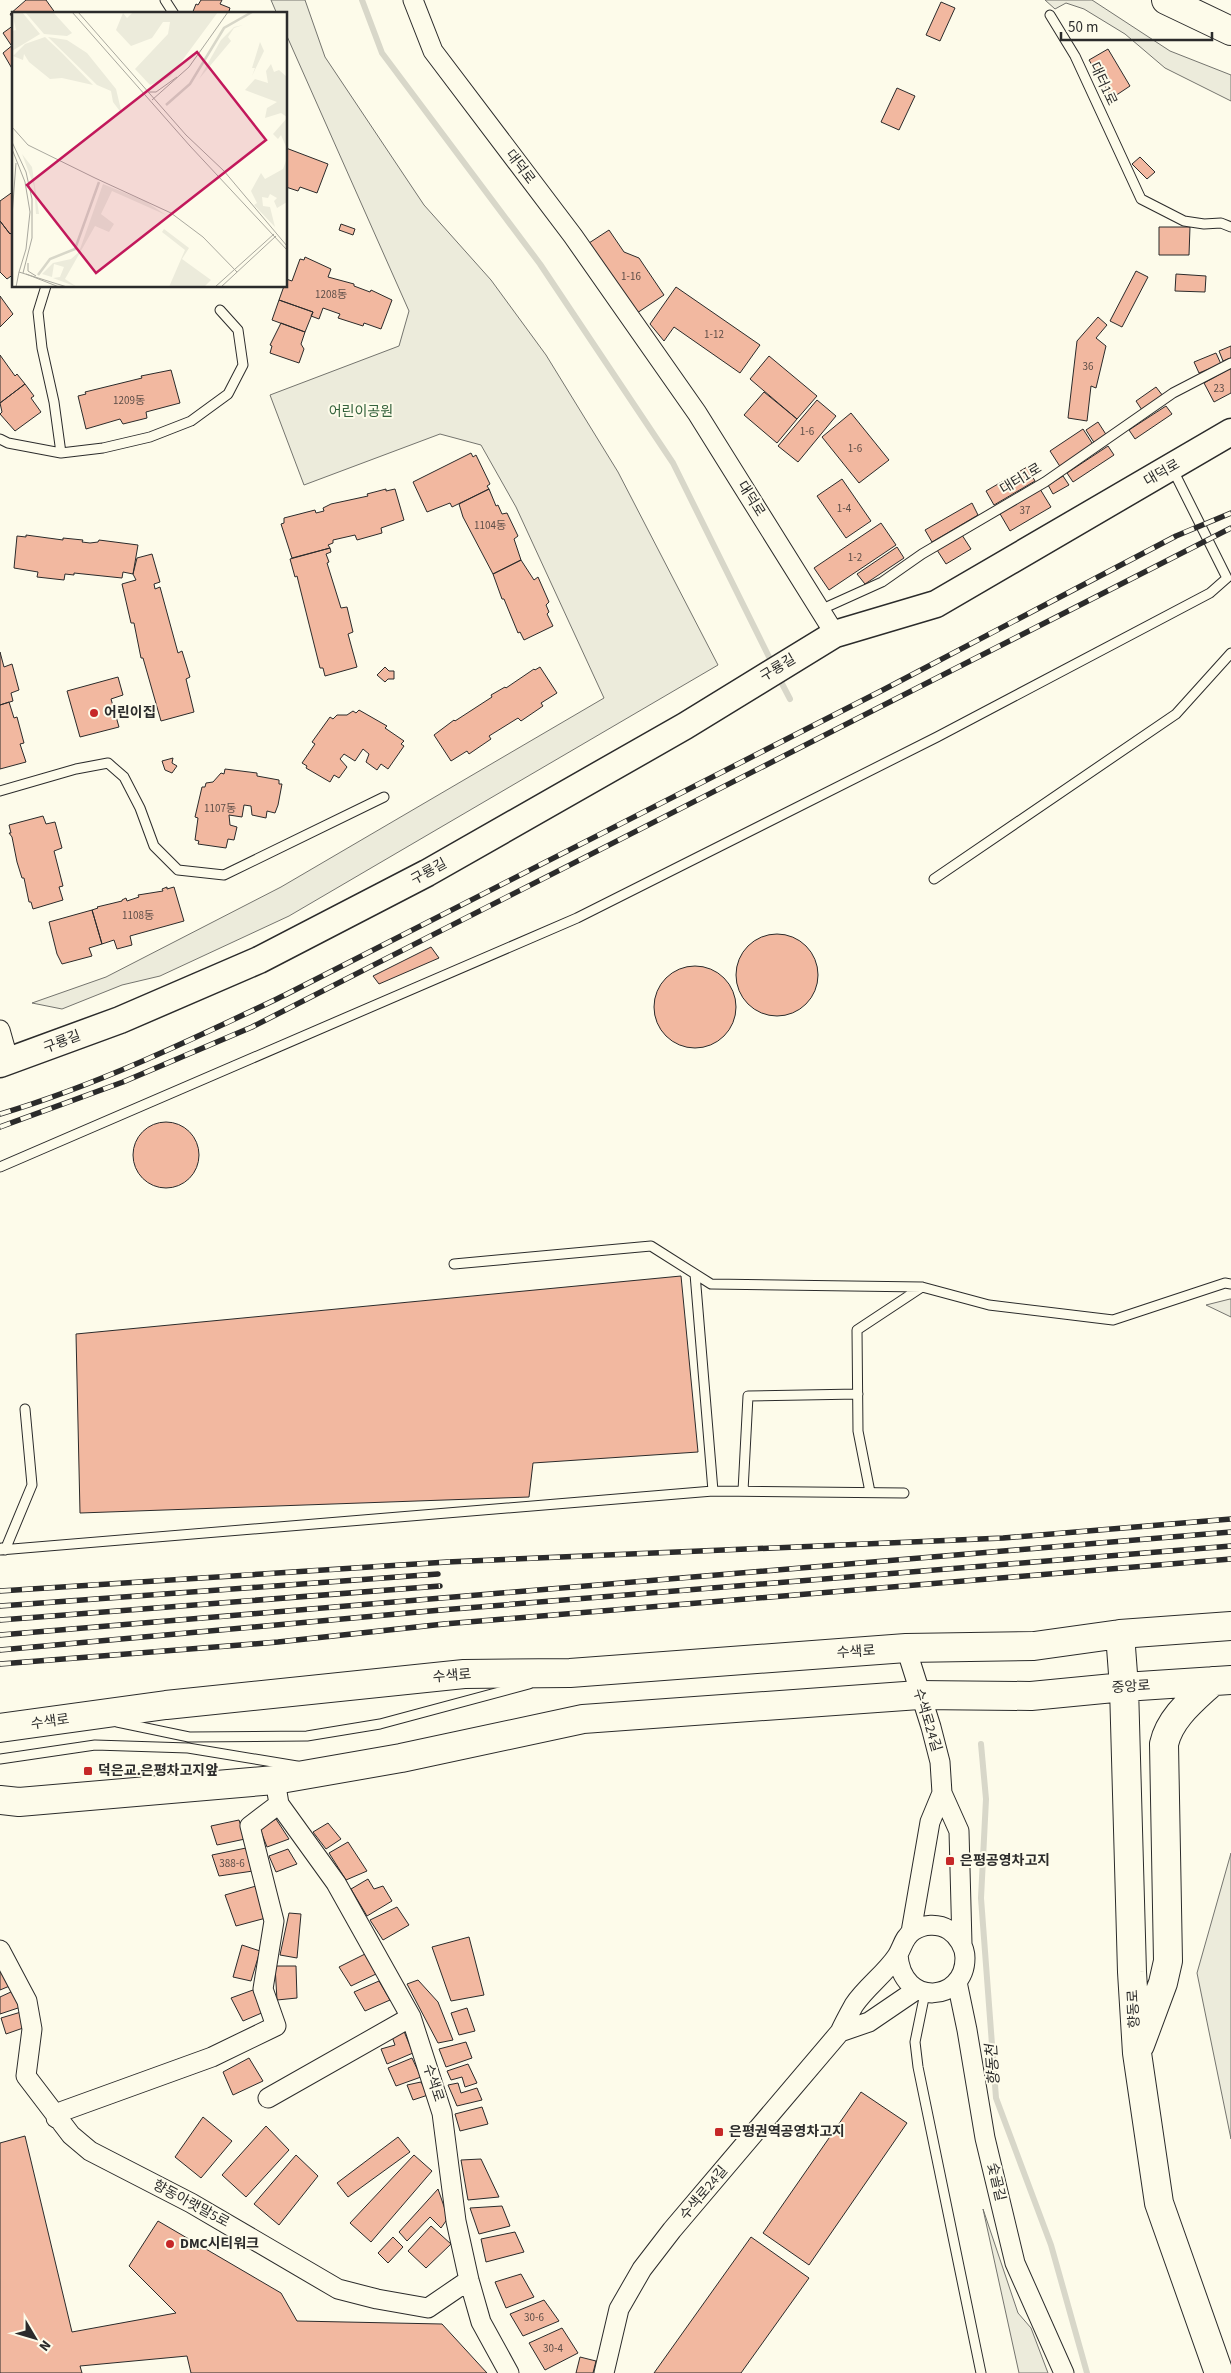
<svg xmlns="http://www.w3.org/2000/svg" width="1231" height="2373" viewBox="0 0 1231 2373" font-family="'Source Sans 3','Noto Sans KR',sans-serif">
  <rect width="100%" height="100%" fill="#fdfbea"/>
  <path fill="#ecebdb" stroke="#74746e" d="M271,0h34l20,57 99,148 67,75 55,75 72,117 100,193 -429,251 -129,60 -38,9 -60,24 -30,-6 74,-26 175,-90 323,-189 -88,-191 -35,-62 -41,-11 -136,51 -34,-90 129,-49 10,-35 -123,-277v-20h-9z
    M1045,0h47l78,51 61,24v26l-66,-33 -40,-34 -41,-25 -18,-6 -11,6z
    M1231,1299v18l-25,-12 24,-6z
    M1231,1853v286l-34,-166z
    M983,2209l35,104 13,15 17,45h-29z"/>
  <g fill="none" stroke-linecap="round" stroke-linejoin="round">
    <path stroke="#d8d7c9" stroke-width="6" d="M362,0l20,53 158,211 133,199 100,202
      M778,676l12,23
      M981,1744l5,55 -5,99 15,200 55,147 36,128"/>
  </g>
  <path fill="#f2b8a0" stroke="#2b2b2b" d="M26,0h20l10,14h-42v6l-4,-6z
    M201,0h21l-2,4 10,4 -1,3 7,3h-44l4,-10 2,1z
    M941,2l14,6 -15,33 -14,-6z
    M14,25v19l-3,1 -8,-12z
    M14,44v28l-11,-19z
    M1108,49l22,37 -18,12 -23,-38z
    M897,88l18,8 -16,34 -18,-8z
    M286,148l42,16 -11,29 -17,-6 -2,4 -12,-4z
    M1140,157l15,15 -8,7 -15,-15z
    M14,191v40l-4,3 -10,-13v-20z
    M0,221l10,13 2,-2 2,2v40l-7,5 -7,-7z
    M341,224l14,5 -2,6 -14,-5z
    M1159,227h31l-1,28h-30z
    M609,230l15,22 15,6 25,37 -27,18 -48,-70z
    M305,257l26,12 -3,8 26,7v2l16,6 1,-2 21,10 -11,29 -17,-6 -1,3 -25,-8 2,-4 -17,-6 -4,11 -8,-3 2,-4 -34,-12 5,-14h2v-7l6,2 8,-22 4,1z
    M1136,271l12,6 -26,50 -12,-6z
    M1176,274l30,2 -1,16 -30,-1z
    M676,287l84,58 -20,28 -66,-46 -10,14 -14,-17z
    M0,296l13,18 -13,13z
    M279,300l34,12 -8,20 -33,-12z
    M1098,317l9,8 -11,13 10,8 -10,42 -5,-2 -4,35 -19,-3 9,-77z
    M281,323l24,9 -4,12 3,5 -5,14 -29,-10 2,-7 -2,-1z
    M1231,346v12l-8,3 -4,-10z
    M1216,353l5,11 -22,9 -5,-11z
    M0,355l15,21 2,-2 8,10 -25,19z
    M769,356l48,40 -20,23 -47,-40z
    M1231,368v25l-17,9 -10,-19z
    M171,370l9,33 -34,9 1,6 -24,6 -3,-5 -34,10 -8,-33 8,-2 -1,-2 57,-14 -1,-2z
    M25,384l9,12 -3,2 10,14 -26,19 -15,-17 2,-2 -2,-9z
    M1156,387l7,9 -21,14 -6,-9z
    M764,392l33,27 -20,24 -33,-28z
    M817,400l19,16 -38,46 -20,-16z
    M1166,406l6,8 -37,25 -6,-9z
    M851,413l38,47 -30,23 -37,-46z
    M1098,422l9,14 -12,8 -9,-14z
    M1083,429l11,17 -33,22 -11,-17z
    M1108,446l6,9 -41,27 -6,-9z
    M471,453l2,4 3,-2 14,29 -3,2 2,3 -37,18 -2,-4 -23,9 -14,-30z
    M1027,467l8,14 -41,24 -8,-14z
    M1063,476l6,9 -16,9 -5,-9z
    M842,479l29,42 -25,17 -29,-42z
    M386,489v2l9,-2 9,31 -23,8 1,5 -25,7 -2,-5 -22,5v3l-5,2 2,3 -38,10 -11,-34 3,-1v-5l31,-8 1,3 8,-2 -1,-3 8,-4 37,-8 -1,-2z
    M489,489l7,17 2,-1 4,9 5,-1 11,23 -4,3 7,21 -28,14 -30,-57 -4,-13z
    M1040,489l11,18 -41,24 -11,-19z
    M972,503l6,12 -46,27 -7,-12z
    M881,523l15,22 -67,45 -15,-22z
    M26,535l37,5v-2l20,2 -1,2 8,1 8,-1 1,-2 39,5 -5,29 -10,-2 -1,6 -48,-5v2l-9,-1 -1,6 -27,-3 1,-5 -24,-4 3,-32 9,1z
    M962,535l9,14 -25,15 -9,-14z
    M897,547l7,11 -39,26 -8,-10z
    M330,548l1,4 -5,2 3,8 -2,1 14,45 6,-1 6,25 -5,2 9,33 -32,9 -2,-8h-3l-23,-92 -2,1 -5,-18z
    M152,554l8,28 -6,2 1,5 5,-2 18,66 4,-2 8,26 -4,2 8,33 -33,9 -18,-63h-2l-7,-35h-3l-9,-39 14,-4 -3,-6 4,-16z
    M521,560l13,20 4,-3 11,25 -3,3 3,7 -2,2 6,12 -29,14 -4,-8 -2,1 -14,-34h-2l-9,-25z
    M0,652l4,15 8,-3 7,26 -8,3 2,8 -13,4z
    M385,667l4,4h5v8h-6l-3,3 -8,-7z
    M540,667l17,26 -16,10 2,3 -22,15 -3,-3 -29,18 2,3 -22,15 -2,-3 -16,10 -17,-26 20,-15 1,1 37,-24 -1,-2 14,-8 1,1 28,-19 1,1z
    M118,677l5,18 -12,4 8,28 -39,10 -13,-46z
    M9,702l5,16 3,-1 7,26 -4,1 6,18 -26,7v-64z
    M359,710l28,16 -2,2 19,13 -3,3 3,2 -16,23 -7,-5 -4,6 -11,-8 3,-8 -6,-5 -8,12 -11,-7 -4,5 7,8 -8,11 -5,-3 -4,7 -24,-14 1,-2 -5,-3 13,-19 -3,-2 18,-25 3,2 4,-4h10l6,-4 3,2z
    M173,758l-1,5 5,3 -5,7 -7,-3 -3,-9z
    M225,769l32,4v3l22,4v4h3l-4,21 -3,8 -8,-2 -1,7 -14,-3 -1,-9 -7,-1 -2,12 -13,-2 1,10 7,2 -3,13 -6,-1 -2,9 -28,-4 1,-3 -4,-1 3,-22 -3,-1 7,-30h3l1,-4 7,-1 8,-9 3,1z
    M43,816l3,8 9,-2 7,26 -8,3 9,35 -4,1 4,13 -30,9 -2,-7h-2l-5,-24h-2l-5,-16 -5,-25 -3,-4h2l-2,-8z
    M167,887v2l7,-2 10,34 -54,15 2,9 -15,4 -3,-9 -12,4 -10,-34 6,-2 -1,-1 25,-6v-1l4,-2 1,3 12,-4 -1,-2 25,-4 -1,-2z
    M92,910l10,34 -13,4 3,8 -30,8 -5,-10 -8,-32z
    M736 975a41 41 0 1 1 82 0a41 41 0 1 1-82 0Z
    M431,947l8,11 -60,26 -6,-8z
    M654 1007a41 41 0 1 1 82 0a41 41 0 1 1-82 0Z
    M133 1155a33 33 0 1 1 66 0a33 33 0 1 1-66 0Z
    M681,1276l17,176 -165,11 -4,34 -449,16 -4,-179z
    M276,1819l13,20 -22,8 -7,-18z
    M239,1820l6,19 -28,6 -6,-19z
    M328,1823l13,16 -15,10 -13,-17z
    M348,1842l19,29 -21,9 -17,-27z
    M246,1848l7,23 -34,5 -7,-21z
    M288,1849l9,15 -21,8 -7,-16z
    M368,1879l6,10 9,-3 9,15 -25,15 -16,-27z
    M256,1886l10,32 -30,8 -11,-31z
    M397,1907l12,18 -26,15 -13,-20z
    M289,1913l12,1 -4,44 -17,-3z
    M469,1937l15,58 -33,6 -19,-54z
    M242,1945l18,6 -9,30 -18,-4z
    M365,1954l11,20 -25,12 -12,-19z
    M275,1966h21l1,32 -20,2z
    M0,1967l12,18 -12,5z
    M418,1980l20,22 15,38 -15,3 -31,-59z
    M379,1981l11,19 -25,11 -11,-19z
    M253,1990l11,22 -21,9 -12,-23z
    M13,1991l8,16 -21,7v-17z
    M467,2008l8,23 -16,4 -8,-22z
    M21,2012l5,15 -20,7 -5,-16z
    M403,2029l10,24 -26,11 -6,-15 14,-4 -4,-11z
    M466,2042l6,16 -26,9 -7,-18z
    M249,2058l14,23 -30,14 -10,-23z
    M412,2058l9,19 -25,9 -8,-18z
    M468,2064l9,19 -12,4 -3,-10 -11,3 -4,-9z
    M421,2082l7,13 -15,5 -6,-15z
    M458,2083l3,10 16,-5 5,12 -25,6 -9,-21z
    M861,2092l46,31 -98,142 -46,-32z
    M482,2107l6,17 -28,7 -5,-17z
    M203,2117l29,24 -31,37 -26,-21z
    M266,2126l23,24 -43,47 -24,-22z
    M25,2136l47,196 104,-19 -47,-47 29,-45 123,72 16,28 145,3 45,49h-296l-4,-17 -107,10 2,7h-82v-230z
    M398,2137l12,15 -62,45 -11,-14z
    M296,2155l22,21 -39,49 -25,-21z
    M414,2155l18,16 -61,71 -21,-19z
    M481,2159l18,38 -31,3 -7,-40z
    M438,2189l10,29 -7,10 -11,-11 -23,24 -8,-9z
    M502,2206l8,20 -31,8 -9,-26z
    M431,2226l20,18 -25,24 -18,-17z
    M515,2232l9,20 -38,10 -5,-23z
    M393,2237l10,10 -15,16 -10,-10z
    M751,2237l58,41 -68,95h-87z
    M521,2274l13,23 -28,11 -11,-26z
    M544,2300l15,21 -36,15 -13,-22z
    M562,2328l16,25 -33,17 -16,-27z
    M580,2357l16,4 -3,12h-17z"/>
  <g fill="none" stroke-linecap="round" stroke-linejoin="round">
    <g stroke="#2b2b2b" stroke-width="11">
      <path id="lane" d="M165,0l9,14
        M1050,15l25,41 66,143 43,22 20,3 17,-1 10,4
        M46,286l-8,26 4,36 12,54 7,51
        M0,439l8,4 53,10 42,-5 47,-11 41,-16 37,-27 15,-29 -5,-35 -18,-20
        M820,610l62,-28 40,-28 123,-72 128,-89 58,-30
        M0,791l76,-22 32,-6 16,14 16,31 14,38 24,24 46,5 160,-78
        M934,879l242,-165 55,-61
        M0,1167l577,-249 360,-181 273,-144 17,-15 -55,-110
        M454,1264l197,-18 60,38 211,3 67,18 124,15 112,-37 6,1
        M695,1274l18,217
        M743,1491l5,-95 110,-2
        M870,1492l-12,-61 -1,-101 65,-43
        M2,1548l3,2 27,-65 -7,-76
        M0,1550l713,-59 191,2
        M117,1722l72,15 118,-1 73,-12 149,-40
        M0,1759l95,-14 93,3 109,18
        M925,1993l-10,49 3,25 63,306"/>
    </g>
    <g stroke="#2b2b2b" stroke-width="21">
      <path id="street" d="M413,0l20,51 140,185 124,177 138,221
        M0,1030l9,32
        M906,1648l25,79 9,35 2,31 17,38 3,113
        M275,1780l4,24 57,79 75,134 31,96 14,108 13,59 12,42 28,51
        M911,1932l19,-110 12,-29
        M0,1950l27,51 5,28 -6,47 45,59 19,16 101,52 147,86 39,10 51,9 41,-28
        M957,1982l10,48 18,108 30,125 49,110
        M840,2032l29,-10 47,-32
        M268,2098l143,-81
        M56,2118l7,-7 149,-54 64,-31 -13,-37 11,-68 -24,-95 29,-22
        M604,2373l15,-64 23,-40 30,-39 168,-198c4,-9 9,-18 14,-27 12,-18 31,-31 43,-49 6,-9 6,-18 16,-25 10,-7 25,-8 36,-1 9,6 16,17 16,28 0,44 -63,50 -67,-3"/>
    </g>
    <g stroke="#2b2b2b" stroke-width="29">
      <path id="secondary" d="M0,1064l120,-44 139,-60 168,-87 258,-147 150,-92 101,-30 295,-172"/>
    </g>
    <g stroke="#2b2b2b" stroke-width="30">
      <path id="primary" d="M1120,1634l4,53 8,285 5,81 22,150 60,170
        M0,1728l166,-23 298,-31 106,-1 336,-25 128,-2 86,-12 111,-8
        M0,1800l19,2 256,-22 126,-22 182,-39 336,-24 112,1 93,-9 107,-7
        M1140,2045l23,-62 5,-22 -4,-217c6,-27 30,-45 49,-63"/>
    </g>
    <g stroke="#2b2b2b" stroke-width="30">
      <path id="highway" d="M1166,0l65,31"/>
    </g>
    <use href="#lane" stroke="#fdfbea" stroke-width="9"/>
    <use href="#street" stroke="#fdfbea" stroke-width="19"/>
    <use href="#secondary" stroke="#fdfbea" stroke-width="26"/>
    <use href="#primary" stroke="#fdfbea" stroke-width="28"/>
    <use href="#highway" stroke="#fdfbea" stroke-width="28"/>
    <g stroke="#2b2b2b" stroke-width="5.5">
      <path id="rail" d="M0,1114c98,-29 193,-75 285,-119l596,-304 295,-155 55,-23
        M0,1127l123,-45 129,-55 979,-499
        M0,1591l447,-29 556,-24 228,-19
        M0,1606l438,-32
        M0,1620l440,-34
        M0,1635l1231,-103
        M0,1650l441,-40 790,-64
        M0,1664l278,-22 166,-18 787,-65"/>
    </g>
    <use href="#rail" stroke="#fdfbea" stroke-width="4" stroke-dasharray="11" stroke-linecap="butt"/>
  </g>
  <g fill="#c62828" stroke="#fdfbea" stroke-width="2">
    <circle cx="94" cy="713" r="5"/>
    <rect x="83" y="1766" width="10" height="10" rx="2.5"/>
    <rect x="945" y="1856" width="10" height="10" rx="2.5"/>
    <rect x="714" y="2127" width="10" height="10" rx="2.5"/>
    <circle cx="170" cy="2244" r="5"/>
  </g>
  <g text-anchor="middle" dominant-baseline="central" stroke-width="4" stroke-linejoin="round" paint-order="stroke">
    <g font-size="11" fill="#5d4e48">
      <text x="631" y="276">1-16</text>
      <text x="331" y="294">1208동</text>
      <text x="714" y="334">1-12</text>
      <text x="1088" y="366">36</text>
      <text x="1219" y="388">23</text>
      <text x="129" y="400">1209동</text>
      <text x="807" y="431">1-6</text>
      <text x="855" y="448">1-6</text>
      <text x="844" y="508">1-4</text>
      <text x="1025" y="510">37</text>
      <text x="490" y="525">1104동</text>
      <text x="855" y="557">1-2</text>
      <text x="220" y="808">1107동</text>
      <text x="138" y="915">1108동</text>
      <text x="232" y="1863">388-6</text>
      <text x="534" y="2317">30-6</text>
      <text x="553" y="2348">30-4</text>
    </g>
    <g font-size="14" fill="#2b2b2b" stroke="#fdfbea">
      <text transform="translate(1103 84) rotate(65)">대터1로</text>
      <text transform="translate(520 167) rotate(53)">대덕로</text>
      <text transform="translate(1162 473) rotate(-30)">대덕로</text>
      <text transform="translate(1021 479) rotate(-31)">대터1로</text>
      <text transform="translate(751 499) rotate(58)">대덕로</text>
      <text transform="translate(778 668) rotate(-31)">구룡길</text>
      <text transform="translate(429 872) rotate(-29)">구룡길</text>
      <text transform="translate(62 1042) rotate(-21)">구룡길</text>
      <text transform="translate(856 1652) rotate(-4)">수색로</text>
      <text transform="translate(452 1676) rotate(-5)">수색로</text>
      <text transform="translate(1131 1687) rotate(-4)">중앙로</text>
      <text transform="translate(927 1720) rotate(73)">수색로24길</text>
      <text transform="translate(50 1722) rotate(-8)">수색로</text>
      <text transform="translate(1134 2009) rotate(-93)">향동로</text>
      <text transform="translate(433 2083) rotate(72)">수색로</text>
      <text transform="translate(996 2182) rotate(77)">숯골길</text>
      <text transform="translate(704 2193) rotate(-50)">수색로24길</text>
      <text transform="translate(191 2204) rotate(28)">향동아랫말5로</text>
    </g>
    <g font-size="14" fill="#34623c" stroke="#fdfbea">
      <text x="361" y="412">어린이공원</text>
    </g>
    <g font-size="14" font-weight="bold" fill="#2b2b2b" stroke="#fdfbea" text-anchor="start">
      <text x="104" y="713">어린이집</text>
      <text x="98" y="1771">덕은교.은평차고지앞</text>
      <text x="960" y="1861">은평공영차고지</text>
      <text x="729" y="2132">은평권역공영차고지</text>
      <text x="180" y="2244">DMC시티워크</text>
    </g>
    <g font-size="15" font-style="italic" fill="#2b2b2b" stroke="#fdfbea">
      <text transform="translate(993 2065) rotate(-94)">향동천</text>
    </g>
  </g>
  <g transform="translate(12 12)">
    <rect width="275" height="275" fill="#fdfbea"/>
    <path d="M0,0h10l18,22 -28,17v-20l4,-1zM13,0h28l19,21 -5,3 -23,-2zM121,0h85l-48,65 -20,8 -15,-16 33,-35 2,-12h-7l-11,16 -21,8 -15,-16 7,-17 4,5zM231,13l-9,3 -6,9 3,4 -32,38 22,-39 13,-13zM33,25l17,16 31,32 -31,-7 -12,1 -21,-17 -5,-8 -1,6 -10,-4 12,-12zM36,25l19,3 20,13 29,36 6,25 -9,-12 -2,-11 -14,-6zM248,30l4,9 -12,25 3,-8h-3zM259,52l3,8 5,-2 8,7v40l-6,-4 -16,5 2,-10 10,-6 -32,-12 10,-11 13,4 -2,-12zM275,106v31l-6,-14 -3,4 -5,-5zM10,142l10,13 7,47h-3l-2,-28zM275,146v44l-10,6 -3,-7 3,-3 -7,-4 -2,4 -6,-1 1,9 7,1 5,20 -21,-22 3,-2 -6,-12 10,-18 4,6 18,-10zM91,172l42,17 21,14 -54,-24 -11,23 13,10 -5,8 -14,-6 -30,53 12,8 -24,-9 7,-1 4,-10 -10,-3 -2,13 -10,-3 11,-11 18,-4 8,-7zM152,217l25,19 -7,11 29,21 -7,7h-35l16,-37 -23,-18z" fill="#ecebdb"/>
    <path fill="none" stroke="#d8d7c9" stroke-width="2.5" d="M154,93l24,-21 34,-56 28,-16M26,263l12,-16 25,-10 24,-67"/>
    <path fill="none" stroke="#a9a89e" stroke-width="1" d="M60,0l118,134 97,104M66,0l108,123 38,36 63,75M137,80h7l21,-15M140,88l37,-33 39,-55M0,115l16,18 67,33M0,130l14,30 6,27v39l-9,35M0,137l13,33 5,30 -4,37 -7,23M83,166l76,35 32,24 34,35M0,204l4,-53M16,251v8l8,5M14,262l33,13M4,275l3,-15 48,15M203,275l59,-53M209,275l55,-51"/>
    <path fill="#c2185b" fill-opacity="0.15" stroke="#c2185b" stroke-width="2.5" d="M185,40l69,88 -170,133 -69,-88z"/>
    <rect width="275" height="275" fill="none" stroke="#2b2b2b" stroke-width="2.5"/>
  </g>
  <g transform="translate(35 2338) rotate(128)" stroke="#fdfbea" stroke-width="4" paint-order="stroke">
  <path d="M0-4L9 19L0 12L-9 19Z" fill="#2b2b2b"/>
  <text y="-8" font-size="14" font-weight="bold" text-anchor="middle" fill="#2b2b2b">N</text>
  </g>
  <path d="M1061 32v8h151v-8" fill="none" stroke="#2b2b2b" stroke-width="2.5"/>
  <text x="1068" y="32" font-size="15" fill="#2b2b2b" stroke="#fdfbea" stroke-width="4" paint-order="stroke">50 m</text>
</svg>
